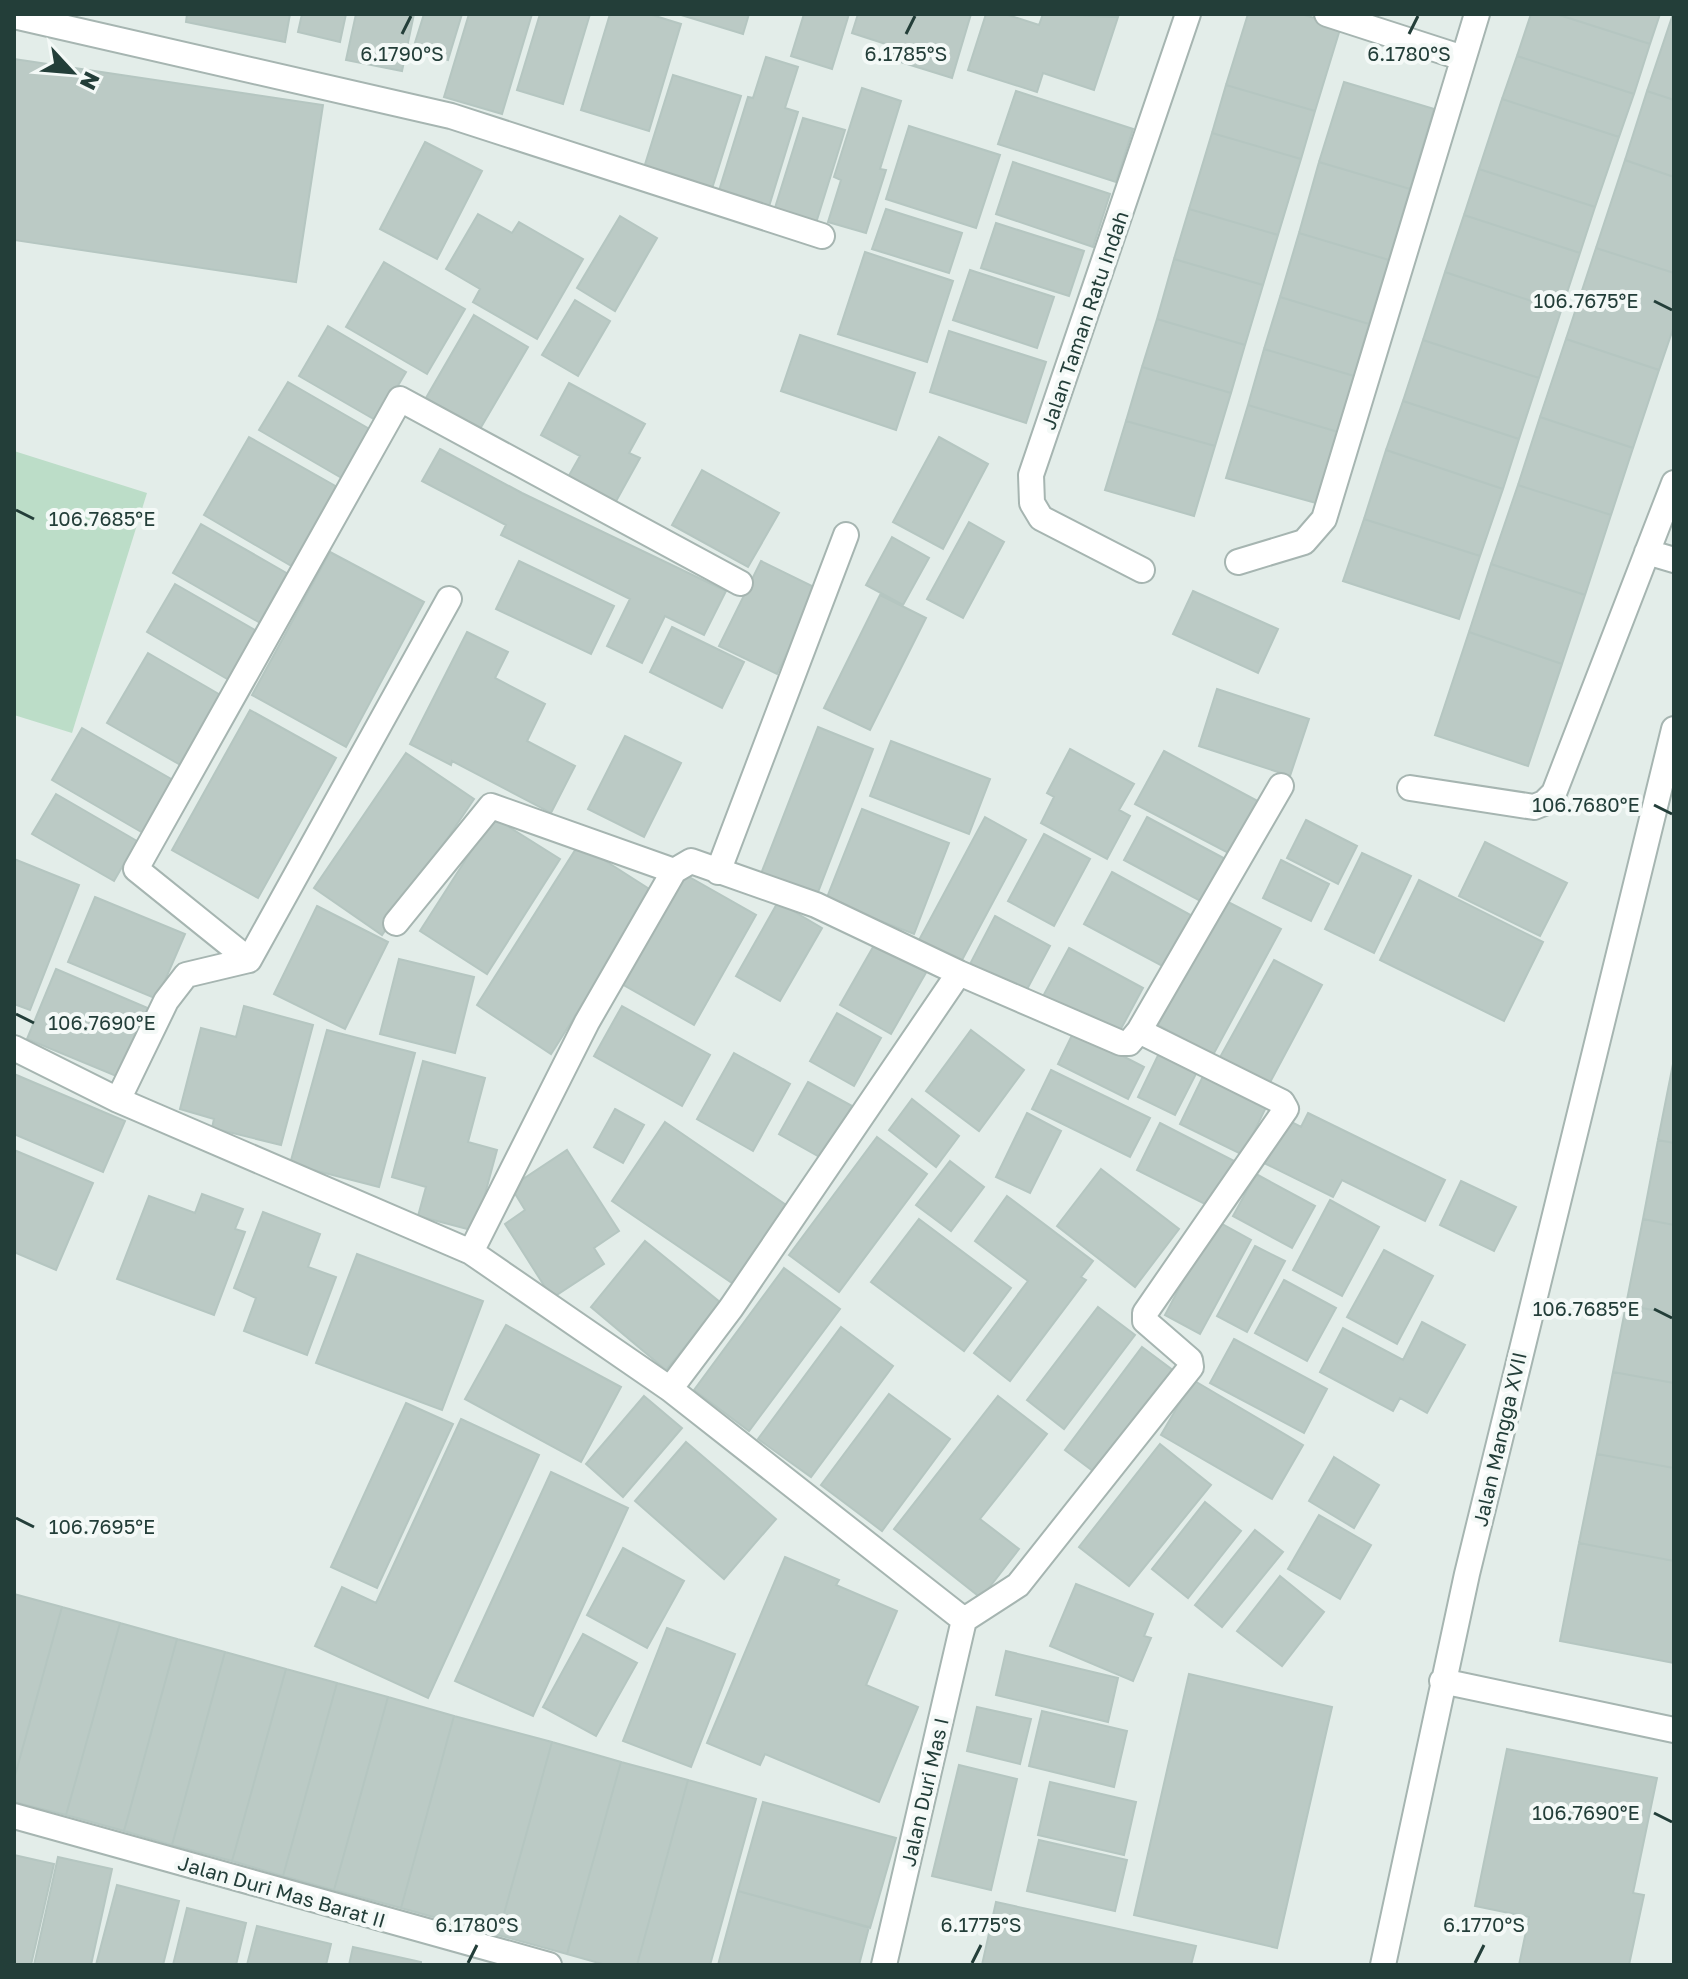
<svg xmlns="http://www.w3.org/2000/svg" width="1688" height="1979" viewBox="0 0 1688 1979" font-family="'Golos Text',sans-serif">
  <rect width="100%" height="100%" fill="#e3ede9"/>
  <path fill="#bcddc8" d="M14,451l133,42 -75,240 -58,-18z"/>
  <path fill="#bbcac5" stroke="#b5c6c1" stroke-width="2" d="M187,14h103l-5,28 -99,-20z
    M302,14h44l-6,28 -42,-10z
    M356,14h58l-12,57 -56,-11z
    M424,14h38l-14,46 -35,-11z
    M469,14h63l-30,100 -58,-17z
    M540,14h50l-27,90 -46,-14z
    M610,14h39l32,10 -32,107 -68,-21z
    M678,14h71l-6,20z
    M804,14h45l-17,55 -41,-13z
    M858,14h113l-19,64 -64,-20 4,-12 -40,-13z
    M986,14h19l34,11 4,-11 75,3 -24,73 -51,-17 -6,19 -69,-22z
    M1248,14h53l40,12 -26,85 -89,-26z
    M1531,14h25l94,30 -16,50 -117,-38z
    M1556,14h104l-10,30z
    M1673,14h1v86l-27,-9z
    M1517,56l117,38 -15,43 -117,-38z
    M766,57l32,10 -13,41 13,4 -31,101 -50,-16 31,-100 5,1z
    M14,59l309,46 -27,177 -282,-42z
    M673,75l68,21 -31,99 -68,-21z
    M1344,82l90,27 -24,80 -91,-27z
    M1226,85l89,26 -14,48 -89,-26z
    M862,88l39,13 -21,68 6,1 -20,63 -38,-11 13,-42 -7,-3z
    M1016,91l117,38 -17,53 -118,-38z
    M1647,91l27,9v77l-49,-17z
    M1502,99l117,38 -24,70 -116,-38z
    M803,118l42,12 -29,93 -42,-12z
    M909,126l91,29 -24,73 -90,-29z
    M1212,133l89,26 -23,76 -89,-26z
    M425,142l57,29 -45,88 -57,-30z
    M1625,160l49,17v96l-78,-25z
    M1013,162l97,32 -17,53 -97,-33z
    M1319,162l91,27 -21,71 -90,-27z
    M1479,169l116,38 -15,46 -116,-38z
    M886,209l76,24 -13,40 -77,-24z
    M1189,209l89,26 -15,50 -89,-26z
    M478,214l34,19 7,-11 64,37 -46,80 -64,-37 7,-13 -34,-20z
    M1464,215l116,38 -19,58 -116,-39z
    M620,216l37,22 -42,73 -38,-23z
    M996,223l88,28 -15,45 -88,-28z
    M1299,233l90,27 -20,64 -89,-27z
    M1596,248l78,25v53l-15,44 -93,-31z
    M865,252l88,29 -26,81 -89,-28z
    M1174,259l89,26 -18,60 -88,-26z
    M384,262l81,47 -38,65 -81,-47z
    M970,270l84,27 -17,51 -84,-28z
    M1445,272l116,39 -22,67 -116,-38z
    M1280,297l89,27 -15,52 -90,-27z
    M575,300l35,21 -32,55 -36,-21z
    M474,315l54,32 -48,82 -54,-31z
    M1157,319l88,26 -14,48 -89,-26z
    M328,326l78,46 -29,49 -78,-45z
    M949,331l97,31 -20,61 -96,-31z
    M800,335l115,38 -19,57 -115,-39z
    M1566,339l93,31 -26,78 -93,-31z
    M1423,340l116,38 -20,61 -116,-38z
    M1264,349l90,27 -16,56 -90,-27z
    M1142,367l89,26 -16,53 -89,-25z
    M288,382l85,49 -28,49 -86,-50z
    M569,383l76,41 -16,29 11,5 -26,47 -47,-26 13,-23 -39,-21z
    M1403,401l116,38 -16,50 -117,-39z
    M1248,405l90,27 -22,71 -90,-25z
    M1540,417l93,31 -22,67 -93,-30z
    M1126,421l89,25 -21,70 -89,-26z
    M249,437l90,51 -46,79 -89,-52z
    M939,437l49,27 -45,85 -50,-27z
    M440,449l82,44 204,98 -22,44 -39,-19 -23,47 -35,-17 23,-47 -129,-64 5,-10 -84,-44z
    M1386,450l117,39 -23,67 -116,-37z
    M702,470l77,43 -31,54 -76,-42z
    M1518,485l93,30 -26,80 -94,-31z
    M1364,519l116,37 -21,63 -116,-38z
    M969,522l35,20 -41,76 -36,-19z
    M201,524l89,51 -28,49 -89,-51z
    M892,537l37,21 -26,47 -37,-20z
    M330,552l94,50 -78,145 -94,-52z
    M519,561l95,45 -23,48 -95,-45z
    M761,561l57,28 -41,85 -58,-28z
    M1491,564l94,31 -23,69 -93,-32z
    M175,584l87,50 -28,49 -87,-51z
    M1193,591l85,38 -20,44 -85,-39z
    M880,595l46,23 -56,112 -46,-22z
    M672,627l72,35 -22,46 -72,-36z
    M467,632l41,20 -13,26 50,26 -18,37 48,25 -24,47 -99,-52 -1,4 -41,-21z
    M1469,632l93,32 -34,102 -93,-31z
    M148,653l76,44 -40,70 -77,-44z
    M1217,689l92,30 -19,57 -91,-30z
    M250,710l86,48 -78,140 -86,-48z
    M818,727l55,22 -58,151 -56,-21z
    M82,728l91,52 -30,53 -91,-53z
    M625,736l56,27 -37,74 -56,-28z
    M891,741l99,38 -21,55 -99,-38z
    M1070,749l64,35 -15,26 11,6 -23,43 -66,-36 13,-26 -7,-4z
    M1164,751l101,54 -29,52 -101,-53z
    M406,753l68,46 -92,136 -68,-47z
    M56,794l81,47 -23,40 -82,-47z
    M862,809l87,34 -35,91 -88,-34z
    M493,817l67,42 -73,115 -67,-43z
    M985,817l41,23 -65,122 -42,-22z
    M1147,817l82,44 -23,43 -82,-44z
    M1306,820l51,26 -19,38 -51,-26z
    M1044,834l46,25 -36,67 -46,-25z
    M1485,842l82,41 -27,53 -81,-40z
    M579,844l75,48 -103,162 -74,-49z
    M1362,853l49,23 -37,77 -49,-24z
    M14,859l65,26 -49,125 -16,-6z
    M1281,860l48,24 -18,37 -48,-23z
    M1112,872l82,45 -28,51 -82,-44z
    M684,874l72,41 -62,110 -72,-41z
    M1419,880l124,62 -39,79 -124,-61z
    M95,897l90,37 -28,65 -89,-37z
    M1226,901l55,28 -68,126 -55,-30z
    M778,902l44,26 -42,73 -44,-25z
    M317,906l71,36 -43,87 -71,-35z
    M995,916l55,30 -26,49 -55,-29z
    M877,940l51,29 -37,65 -51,-29z
    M1069,948l74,40 -27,50 -74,-40z
    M399,959l75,18 -19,76 -75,-19z
    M1274,960l48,25 -54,101 -49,-27z
    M56,969l94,40 -29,69 -94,-39z
    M244,1006l69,19 -32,120 -69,-17 2,-9 -34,-10 21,-81 35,9z
    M622,1006l88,49 -28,51 -88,-50z
    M837,1013l44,25 -27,48 -44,-25z
    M327,1030l88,23 -36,134 -89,-23z
    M971,1030l53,40 -45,61 -53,-40z
    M1074,1031l70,36 -16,32 -70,-35z
    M1162,1047l38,19 -25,49 -37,-18z
    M734,1053l56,31 -37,67 -56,-32z
    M1674,1059v84l-16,-3z
    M423,1061l62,17 -17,64 29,8 -22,81 -57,-15 8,-29 -34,-10z
    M1051,1070l99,48 -20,39 -98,-48z
    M1205,1072l63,31 -25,52 -63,-31z
    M14,1074l111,47 -22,51 -89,-38z
    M808,1082l44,24 -29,53 -44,-25z
    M912,1099l47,37 -23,31 -47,-37z
    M615,1109l29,16 -21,38 -29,-16z
    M1027,1113l34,18 -31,62 -34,-16z
    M1308,1113l137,67 -20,41 -83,-41 -9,17 -69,-34 22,-44 15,8z
    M665,1122l124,85 -54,78 -123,-84z
    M1160,1123l76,39 -23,46 -76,-38z
    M877,1137l50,37 -88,118 -50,-37z
    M1658,1140l16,3v82l-31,-6z
    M14,1150l79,33 -37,87 -42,-18z
    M567,1150l52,81 -25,17 10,16 -52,34 -47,-74 20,-14 -14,-23z
    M950,1161l34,26 -33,44 -35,-26z
    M1101,1169l78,60 -44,58 -78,-61z
    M1256,1174l59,32 -23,42 -59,-32z
    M1461,1181l55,26 -22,44 -54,-26z
    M202,1194l41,15 -8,20 10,3 -31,83 -97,-36 32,-83 46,17z
    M1007,1196l86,65 -12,16 5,3 -76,101 -36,-28 54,-72 -53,-40z
    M1330,1200l49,27 -37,69 -49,-26z
    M263,1212l57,22 -12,33 28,10 -29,78 -63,-24 12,-33 -22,-10z
    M919,1219l92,69 -47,63 -93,-69z
    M1643,1219l31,6v89l-48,-9z
    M1215,1220l36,20 -51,94 -35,-19z
    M645,1241l76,62 -55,67 -75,-63z
    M1255,1246l30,15 -38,71 -30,-16z
    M1384,1250l49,26 -36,68 -50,-27z
    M357,1254l126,47 -41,109 -126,-47z
    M784,1268l56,41 -91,122 -55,-41z
    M1284,1280l52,28 -29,53 -52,-28z
    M1626,1305l48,9v69l-61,-11z
    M1098,1307l37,28 -71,94 -37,-29z
    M1422,1322l43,23 -38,68 -27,-15 -7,13 -73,-39 23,-44 60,32z
    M506,1325l115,62 -40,75 -116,-63z
    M841,1327l52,39 -82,111 -53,-38z
    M1234,1339l93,50 -23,44 -94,-50z
    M1142,1347l36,27 -77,103 -36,-27z
    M1613,1372l61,11v85l-77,-14z
    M1193,1380l110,65 -31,54 -111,-64z
    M889,1394l61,45 -68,92 -61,-46z
    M644,1396l38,32 -59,69 -37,-33z
    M998,1396l49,38 -67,85 39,30 -38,49 -87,-69z
    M406,1403l47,21 -76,164 -46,-21z
    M461,1419l78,36 -111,243 -113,-52 27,-59 34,16z
    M686,1442l90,77 -52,60 -89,-78z
    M1160,1444l51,41 -82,101 -50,-39z
    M1597,1454l77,14v93l-95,-18z
    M1334,1457l45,28 -25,43 -45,-27z
    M551,1472l77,36 -95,208 -78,-35z
    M1205,1502l36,29 -53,67 -36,-29z
    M1319,1515l52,30 -31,54 -52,-30z
    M1255,1530l28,22 -61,75 -27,-22z
    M1579,1543l95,18v102l-114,-22z
    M623,1548l61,33 -37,67 -60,-33z
    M785,1557l54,23 -3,5 61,26 -31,74 52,22 -39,95 -114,-48 -5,11 -53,-22z
    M1280,1576l44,36 -42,54 -45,-35z
    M1076,1584l77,30 -9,22 7,2 -18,43 -83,-35z
    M14,1594l48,13 -48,172z
    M62,1607l58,16 -54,192 -52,-13v-23z
    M120,1623l57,16 -53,192 -58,-16z
    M667,1628l68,26 -44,113 -68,-26z
    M583,1634l54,29 -41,73 -53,-29z
    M177,1639l48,13 -53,193 -48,-14z
    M1006,1651l112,27 -10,44 -112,-27z
    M225,1652l61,17 -54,192 -60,-16z
    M286,1669l51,14 -54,193 -51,-15z
    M1189,1674l143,33 -55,241 -143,-33z
    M337,1683l51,14 -54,193 -51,-14z
    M388,1697l66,19 -53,192 -67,-18z
    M977,1707l54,12 -11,45 -53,-13z
    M1042,1711l85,20 -13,56 -85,-21z
    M454,1716l98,26 -54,193 -97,-27z
    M552,1742l69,20 -54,192 -69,-19z
    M1507,1749l150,29 -24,115 11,2 -15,70h-110l10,-48 -54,-11z
    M621,1762l67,18 -51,185h-31l-39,-11z
    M959,1765l58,14 -26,111 -59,-14z
    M688,1780l68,19 -46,166h-73z
    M1050,1782l86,20 -12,53 -86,-20z
    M763,1802l133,36 -26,90 -132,-37z
    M1039,1840l88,20 -12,51 -88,-20z
    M14,1855l40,9 -23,101h-17z
    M58,1857l54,12 -21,96h-57z
    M117,1885l62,16 -16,64h-67z
    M738,1891l131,36 -10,38h-141z
    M996,1902l200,44 -5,19h-209z
    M187,1908l59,15 -10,42h-63z
    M257,1926l74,18 -5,21h-79z
    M353,1947l68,15v3h-72z"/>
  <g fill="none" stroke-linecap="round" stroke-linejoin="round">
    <g stroke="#a6b5b1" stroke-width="28">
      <path id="minor" d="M1327,14l136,44
        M14,16l437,100 371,120
        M1647,552l27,8
        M1238,562l66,-20 20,-23 153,-505
        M1142,570l-101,-52 -9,-15 -1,-28 157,-461
        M1410,788l124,19 10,-4 10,-10 120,-310
        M718,872l128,-337
        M396,923l95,-117 183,65
        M249,960l-113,-91 264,-470 340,184
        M14,1048l104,52 353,152 199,137 294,231
        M118,1100l48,-99 20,-26 63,-15 200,-361
        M471,1252l116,-230 87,-151 17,-10 125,44 143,68 162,70h8l10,-12
        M670,1389l61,-81 228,-335
        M964,1620l54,-35 173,-218 -1,-7 -45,-39v-8l141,-204 -4,-7 -143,-71 142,-245
        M1442,1681l232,49
        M14,1816l535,149
        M884,1965l80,-345
        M1383,1965l84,-391 207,-845"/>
    </g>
    <use href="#minor" stroke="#fff" stroke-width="24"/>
  </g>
  <path fill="none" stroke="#233e39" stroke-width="3" d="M402,34l9,-18M906,34l9,-18M1409,34l9,-18M1654,301l18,9M16,510l18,9M1654,805l18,9M16,1014l18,9M1654,1309l18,9M16,1518l18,9M1654,1813l18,9M468,1963l9,-18M972,1963l9,-18M1475,1963l9,-18"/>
  <g text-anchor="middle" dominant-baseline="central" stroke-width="8" stroke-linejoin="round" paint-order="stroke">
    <g font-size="20" fill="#233e39" stroke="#f4f9f7">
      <text transform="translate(1084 320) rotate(-71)">Jalan Taman Ratu Indah</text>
      <text transform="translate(1499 1439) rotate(-77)">Jalan Mangga XVII</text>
      <text transform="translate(924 1792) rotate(-77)">Jalan Duri Mas I</text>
      <text transform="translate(282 1891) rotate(16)">Jalan Duri Mas Barat II</text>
    </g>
  </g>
  <g font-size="20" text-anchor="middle" fill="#233e39" stroke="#f4f9f7" stroke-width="8" stroke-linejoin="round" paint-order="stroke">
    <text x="906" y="61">6.1785°S</text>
    <text x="1409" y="61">6.1780°S</text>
    <text x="402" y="61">6.1790°S</text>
    <text x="1586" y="308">106.7675°E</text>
    <text x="102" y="526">106.7685°E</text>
    <text x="1586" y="812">106.7680°E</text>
    <text x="102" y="1030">106.7690°E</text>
    <text x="1586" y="1316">106.7685°E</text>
    <text x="102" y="1534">106.7695°E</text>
    <text x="1586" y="1820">106.7690°E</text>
    <text x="477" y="1932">6.1780°S</text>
    <text x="981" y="1932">6.1775°S</text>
    <text x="1484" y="1932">6.1770°S</text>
  </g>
  <rect width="1688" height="1979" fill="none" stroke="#233e39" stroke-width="32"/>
  <g transform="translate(72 72) rotate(116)" stroke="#f4f9f7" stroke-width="6" paint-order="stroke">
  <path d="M0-6L14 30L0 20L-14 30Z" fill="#233e39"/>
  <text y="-12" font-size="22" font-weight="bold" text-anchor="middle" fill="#233e39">N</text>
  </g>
</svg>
